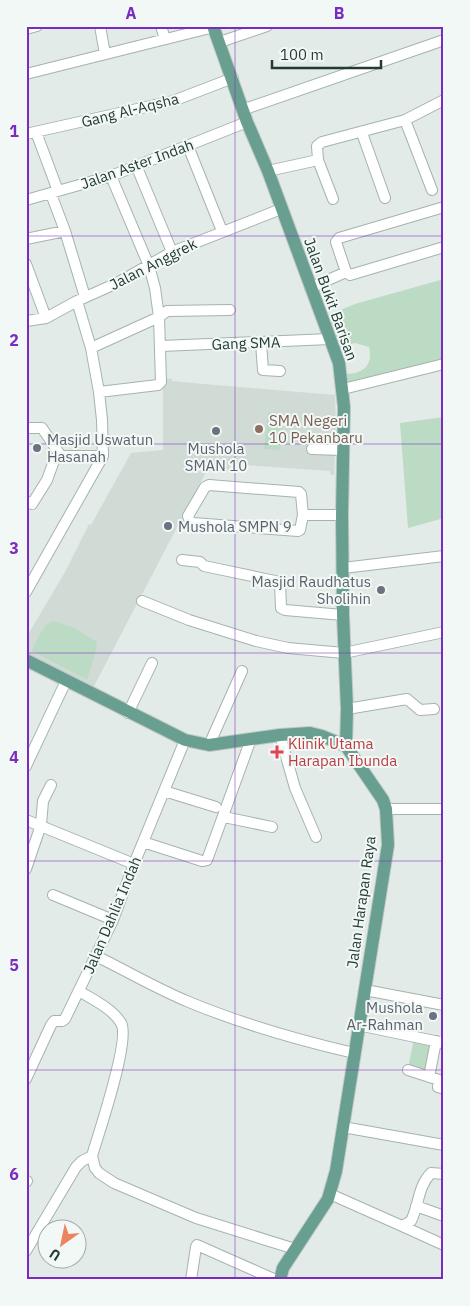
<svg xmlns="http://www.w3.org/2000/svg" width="470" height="1306" viewBox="0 0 470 1306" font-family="'IBM Plex Sans',sans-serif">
  <rect width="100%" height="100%" fill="#e2ebe7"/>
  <path fill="#d0dbd6" d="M163,378l9,1v2l43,4 120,10 1,34 -2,46h-3l-1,-4 -99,-7 -2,6 -21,-2 -116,222 -66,-34v-18l39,-66 24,-48 2,1 40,-72 32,-3z"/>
  <path fill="#bbdbc4" d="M444,279v82l-97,22v-9c18,-1 26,-10 22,-27l-14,-4 -17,4 -12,-31 29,-12z
    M268,412l16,2 -4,36 -16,-1z
    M444,417v101l-36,10 -8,-105z
    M54,621l20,7 23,14 -1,8 -9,30 -55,-29c6,-11 10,-27 22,-30z
    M414,1038l19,4 -7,31 -18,-4z"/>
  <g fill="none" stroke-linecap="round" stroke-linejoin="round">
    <g stroke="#a5b3ae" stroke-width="12">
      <path id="minor" d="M100,26l5,28
        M161,26l4,13
        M26,29l11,-3
        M220,42l47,-16
        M26,74l188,-47
        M242,110l202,-70
        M405,120l27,70
        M36,132l22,59
        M362,133l23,65
        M26,134l147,-33 60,-23
        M188,146l34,85
        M318,160l15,39
        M136,165l36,87
        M268,171l50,-11 -1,-14 5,-4 83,-22 39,-20
        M51,194l14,37 20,66
        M26,200l85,-24 136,-54
        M444,207l-105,31 -3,4 10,30 4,3 94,-28
        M26,239l39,-8
        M26,264l20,54
        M310,288l36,-16
        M26,321l20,-3 31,-17 40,-18 55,-31 109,-43
        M261,343l2,27 17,1
        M161,346l169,-7
        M91,348l68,-31 8,-6 63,-1
        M343,389l101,-25
        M99,392l59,-7 3,-3 -2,-65 -4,-29 -6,-22 -38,-90
        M26,428h16l19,28h42
        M312,449l30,1
        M209,485l90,7 2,2 2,21 -3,15 -2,1 -105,-8 -3,-1 -2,-6 17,-29z
        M26,501l6,3 15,-24 8,-22 6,-2
        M303,515h39
        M182,560l18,2 4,4 76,16 1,26 4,2 58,5
        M343,568l101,-12
        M26,592l77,-136 -1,-36 -3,-28 -8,-44 -14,-47
        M142,601l47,19 67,21 32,7 56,5 100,-21
        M347,709l60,-10 13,11 14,-1
        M128,713l24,-50
        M280,735l15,53 21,49
        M209,745l33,-74
        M26,766l40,-85
        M164,791l52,16
        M386,809h58
        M224,817l48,10
        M26,820l108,44
        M143,842l59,19 5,-1 44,-121
        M26,869l15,-44 2,-24 8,-16
        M53,895l60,25
        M96,956c31,15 61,33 93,46 53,22 109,38 165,51
        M365,990l79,15
        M79,991c13,8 34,18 42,32 10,16 -23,112 -29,133l3,12 4,5 15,10 82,35 99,31
        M358,1025l86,18
        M408,1070l31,10 -1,7 6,2
        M429,1077l7,-36
        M26,1079l25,-54 3,-4h8l3,-2 48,-99 21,-56 51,-124
        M343,1127l101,18
        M26,1182l1,-1
        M330,1194l72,32 9,-5c8,-16 7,-35 20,-48l13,1
        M416,1206l28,10
        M402,1226l42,19
        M26,1251l50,-84 6,-6 10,-5
        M191,1280l5,-33 1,-2 79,35"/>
    </g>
    <g stroke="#c1c8c6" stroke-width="14">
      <path id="major" d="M213,26l34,96 21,49 71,192 5,44 -2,108 1,100 4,94 -1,37
        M26,660l159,80 24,5 71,-10 30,-2 12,3 24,10 37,54 3,9 2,36 -52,326 -8,28 -45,69 -3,12"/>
    </g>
    <use href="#minor" stroke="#fff" stroke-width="10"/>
    <use href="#major" stroke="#689f91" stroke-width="12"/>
  </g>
  <path fill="none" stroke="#7b2cbf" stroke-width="1" stroke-opacity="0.55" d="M235,26v1254M26,236h418M26,444h418M26,653h418M26,861h418M26,1070h418"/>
  <circle fill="#8d6e63" stroke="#f2f8f5" stroke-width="2" cx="259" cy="429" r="5"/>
  <g fill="#6b7280" stroke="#f2f8f5" stroke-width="2">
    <circle cx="216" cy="431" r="5"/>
    <circle cx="37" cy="448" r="5"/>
    <circle cx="168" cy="526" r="5"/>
    <circle cx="381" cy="590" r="5"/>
    <circle cx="433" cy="1016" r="5"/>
  </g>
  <path fill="#e0444e" stroke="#f2f8f5" stroke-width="2" d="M274.5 744.5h5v5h5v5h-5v5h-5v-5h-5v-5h5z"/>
  <g text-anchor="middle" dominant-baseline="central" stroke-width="4" stroke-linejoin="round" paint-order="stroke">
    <g font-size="15" fill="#233b35" stroke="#f2f8f5">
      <text transform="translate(130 110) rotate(-14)">Gang Al-Aqsha</text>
      <text transform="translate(137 164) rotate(-20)">Jalan Aster Indah</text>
      <text transform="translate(153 264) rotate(-27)">Jalan Anggrek</text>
      <text transform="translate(331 299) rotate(70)">Jalan Bukit Barisan</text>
      <text transform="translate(246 343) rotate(-2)">Gang SMA</text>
      <text transform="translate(361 902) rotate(-82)">Jalan Harapan Raya</text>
      <text transform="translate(112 915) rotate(-67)">Jalan Dahlia Indah</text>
    </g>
    <g font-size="15" fill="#785e54" stroke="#f2f8f5" text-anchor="start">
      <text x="269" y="420">SMA Negeri<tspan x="269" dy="17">10 Pekanbaru</tspan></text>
    </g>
    <g font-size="15" fill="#5b616d" stroke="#f2f8f5" text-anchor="start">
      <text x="47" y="439">Masjid Uswatun<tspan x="47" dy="17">Hasanah</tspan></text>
      <text x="216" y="448" text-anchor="middle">Mushola<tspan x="216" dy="17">SMAN 10</tspan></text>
      <text x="178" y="526">Mushola SMPN 9</text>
      <text x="371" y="581" text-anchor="end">Masjid Raudhatus<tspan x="371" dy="17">Sholihin</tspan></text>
      <text x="423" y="1007" text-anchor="end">Mushola<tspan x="423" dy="17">Ar-Rahman</tspan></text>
    </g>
    <g font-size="15" fill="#be3a42" stroke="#f2f8f5" text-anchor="start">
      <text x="288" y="743">Klinik Utama<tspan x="288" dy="17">Harapan Ibunda</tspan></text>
    </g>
  </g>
  <rect width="470" height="1306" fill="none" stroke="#f2f8f5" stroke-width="55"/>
  <g transform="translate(62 1244) rotate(213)"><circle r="24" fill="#f2f8f5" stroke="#9faca8"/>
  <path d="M0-4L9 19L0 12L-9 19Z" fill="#eb845f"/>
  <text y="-8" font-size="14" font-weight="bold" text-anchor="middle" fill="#233b35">U</text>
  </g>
  <path d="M272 60v8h109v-8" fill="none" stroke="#233b35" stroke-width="2.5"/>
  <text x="280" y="60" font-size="15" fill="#233b35" stroke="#f2f8f5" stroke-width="4" paint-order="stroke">100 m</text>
  <rect x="28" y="28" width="414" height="1250" fill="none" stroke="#7b2cbf" stroke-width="2"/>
  <g font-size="16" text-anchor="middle" font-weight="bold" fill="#7b2cbf">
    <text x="131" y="19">A</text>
    <text x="339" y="19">B</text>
    <text x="14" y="137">1</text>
    <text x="14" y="346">2</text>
    <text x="14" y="554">3</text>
    <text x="14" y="763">4</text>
    <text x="14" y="971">5</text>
    <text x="14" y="1180">6</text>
  </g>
</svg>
